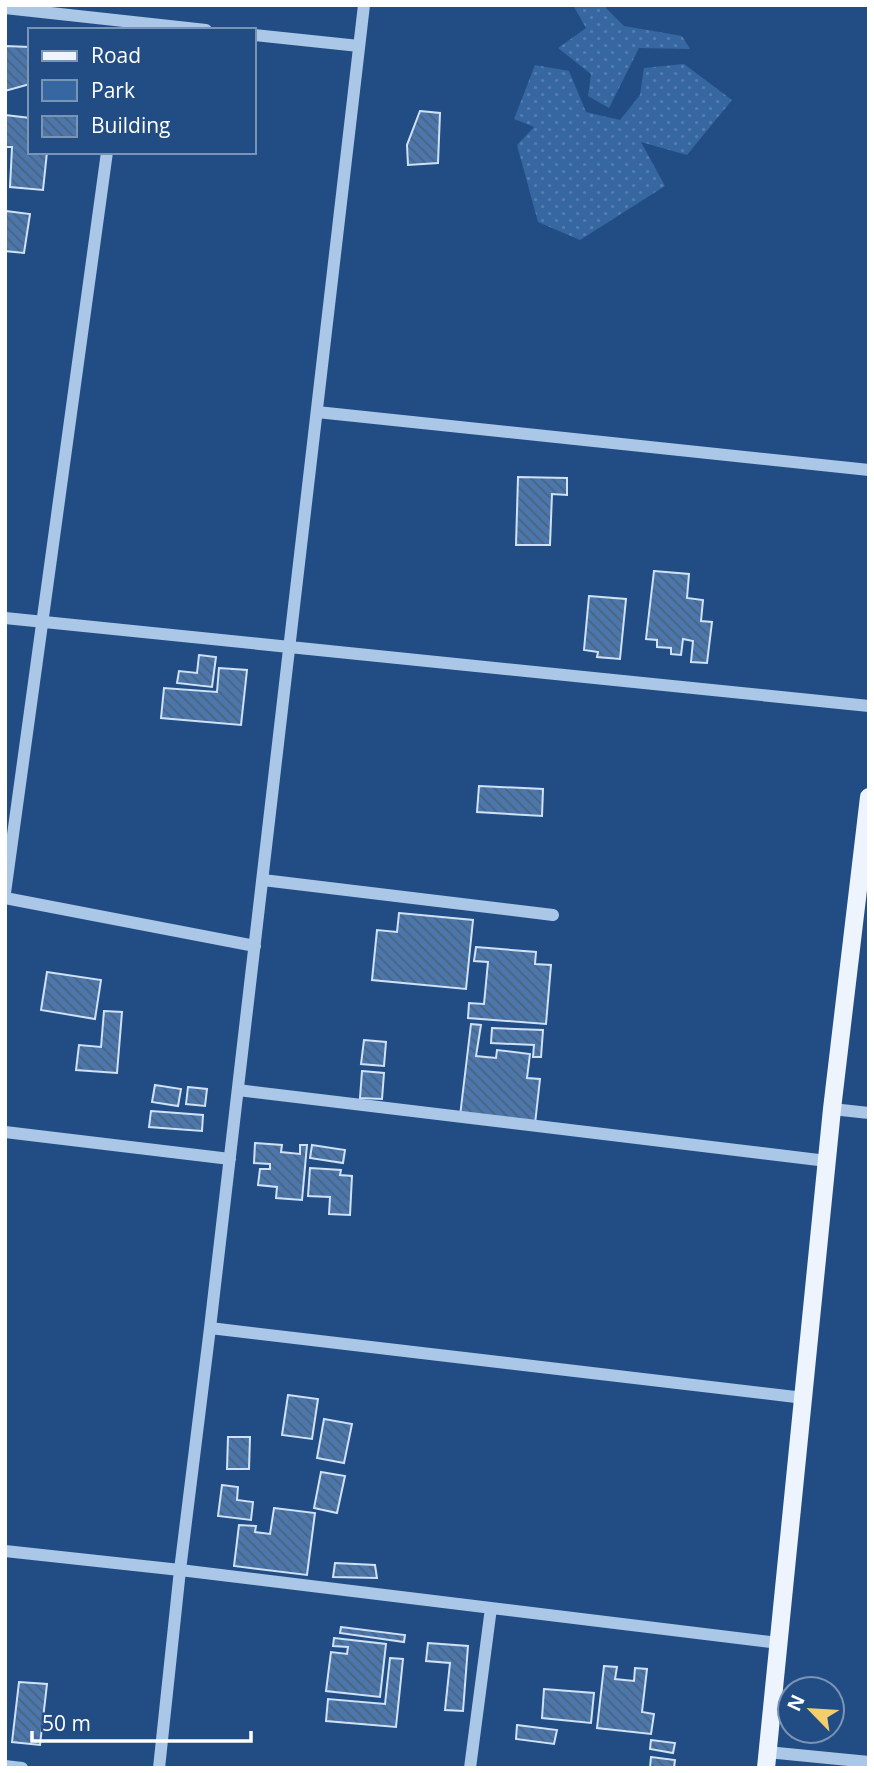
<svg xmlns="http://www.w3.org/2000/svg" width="874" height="1773" viewBox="0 0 874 1773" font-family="'Open Sans',sans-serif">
  <defs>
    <pattern id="green-dots" width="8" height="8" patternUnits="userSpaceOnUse" patternTransform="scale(1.75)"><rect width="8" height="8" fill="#3667a1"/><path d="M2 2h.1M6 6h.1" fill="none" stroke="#547eaf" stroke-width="1.8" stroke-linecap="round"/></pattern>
    <pattern id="building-back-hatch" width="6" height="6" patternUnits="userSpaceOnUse" patternTransform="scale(1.75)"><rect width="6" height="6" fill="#4b77ac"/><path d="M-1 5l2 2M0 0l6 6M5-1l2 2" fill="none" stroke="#4c627c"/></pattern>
  </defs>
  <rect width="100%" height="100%" fill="#224d84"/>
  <path fill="url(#green-dots)" d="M573,5h34l-1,3 18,18 58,10 8,13 -51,-1 -30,60 -21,-12 3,-22 -33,-26 28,-20z
    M684,64l48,36 -45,55 -46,-13 24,44 -85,54 -42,-18 -21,-77 17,-18 -20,-8 21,-54 34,6 17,41 34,8 20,-25 4,-27z"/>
  <path fill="url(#building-back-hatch)" stroke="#cfe1f6" stroke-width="2" d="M5,46l25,1v37l-25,7z
    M420,111l20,2 -2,50 -30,2 -1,-20z
    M5,115l25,3v34h17l-4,38 -33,-3 2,-40h-7z
    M6,211l24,3 -6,39 -19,-2z
    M518,477l49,1v17l-15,-1 -2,51h-34z
    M654,571l35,3 -2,24 16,2 -2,21 11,1 -5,41 -16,-1 2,-21 -10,-2 -2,16 -10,-1v-6l-14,-1v-7l-11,-1z
    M589,596l37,3 -6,60 -23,-2 1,-5 -14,-2z
    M199,655l17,2 -4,30 -35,-4 2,-12 18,2z
    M219,668l28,2 -6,55 -80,-7 3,-30 53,4z
    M479,786l64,3 -1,27 -65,-4z
    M399,913l74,7 -7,69 -94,-9 5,-50 20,2z
    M476,947l60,5 -1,12 16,1 -5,59 -78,-6 1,-15 15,1 4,-42 -14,-1z
    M47,972l54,8 -6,39 -54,-9z
    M104,1011l18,1 -5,61 -41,-3 3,-25 22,2z
    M471,1024l10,1 -5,31 20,2 1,-8 33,4 -3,24 13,1 -5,45 -75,-8z
    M492,1028l51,2 -2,27h-8l1,-12 -43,-2z
    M364,1040l22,2 -2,24 -23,-2z
    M362,1071l22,2 -2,26 -22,-1z
    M155,1085l26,4 -3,17 -26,-4z
    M188,1087l19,2 -2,17 -19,-2z
    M151,1111l52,4 -1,16 -53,-4z
    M255,1143l27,2 -1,7 19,2v-9h7l-5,55 -26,-2 1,-11 -19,-2 2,-16h10v-5l-16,-1z
    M312,1145l33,5 -2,13 -33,-5z
    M310,1168l31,2 -1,5 12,1 -2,39 -21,-1 1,-17 -22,-1z
    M288,1395l30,4 -6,40 -30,-4z
    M324,1419l28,5 -8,39 -27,-5z
    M228,1437h22l-1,32h-22z
    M321,1472l24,4 -8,37 -23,-5z
    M222,1485l16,2 -1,13 16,2 -2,18 -33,-4z
    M274,1508l41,5 -8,62 -73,-9 5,-41 17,1 -1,6 15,2z
    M335,1563l40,2 2,13 -44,-1z
    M341,1627l64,8 -1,7 -64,-9z
    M334,1638l52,6 -6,53 -54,-6 5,-39 16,2 1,-7 -15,-1z
    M428,1643l40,3 -5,65 -18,-1 5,-47 -24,-2z
    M390,1658l13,1 -7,68 -70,-6 2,-22 57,5z
    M604,1666l13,1 -2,12 19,2 1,-13 12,1 -5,43 12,2 -3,20 -54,-6z
    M19,1682l28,2 -7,61 -28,-3z
    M544,1689l50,4 -3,30 -49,-5z
    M517,1725l40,5 -3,14 -38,-5z
    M651,1740l24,3 -2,10 -23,-4z
    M651,1757l24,3 -1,8h-24z"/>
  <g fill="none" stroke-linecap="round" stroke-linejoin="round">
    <path stroke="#abc7e8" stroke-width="12" d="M5,8l201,22
      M254,35l105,11
      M317,412l552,58
      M5,618l864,88
      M263,880l290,35
      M5,893l102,-741
      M5,898l250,48
      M238,1090l589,71
      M832,1109l37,4
      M5,1132l225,27
      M210,1328l594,70
      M5,1551l175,19 599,73
      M767,1752l102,10
      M5,1766l17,2
      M159,1768l21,-198 30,-242 154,-1323
      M470,1768l21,-160"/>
    <path stroke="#edf4fe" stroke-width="18" d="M766,1768l66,-659 37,-312"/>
  </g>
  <rect width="874" height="1773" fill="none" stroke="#ffffff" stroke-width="14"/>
  <rect x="28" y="28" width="228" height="126" fill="#224d84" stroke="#7a94b5" stroke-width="2"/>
  <rect x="42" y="51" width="35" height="10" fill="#edf4fe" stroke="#7a94b5" stroke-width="2"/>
  <text x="91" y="63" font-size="21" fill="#ffffff">Road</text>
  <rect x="42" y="80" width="35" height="21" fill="#3667a1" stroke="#7a94b5" stroke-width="2"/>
  <text x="91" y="98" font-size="21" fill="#ffffff">Park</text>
  <rect x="42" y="116" width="35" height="21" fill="url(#building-back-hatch)" stroke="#7a94b5" stroke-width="2"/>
  <text x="91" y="133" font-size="21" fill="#ffffff">Building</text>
  <g transform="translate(811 1710) rotate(295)"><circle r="33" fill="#224d84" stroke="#7a94b5" stroke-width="2"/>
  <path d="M0-5L12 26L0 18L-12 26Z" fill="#f4cd6d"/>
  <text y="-10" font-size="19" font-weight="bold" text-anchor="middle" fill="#ffffff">N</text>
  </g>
  <path d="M32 1731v10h219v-10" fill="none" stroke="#ffffff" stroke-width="3.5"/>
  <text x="42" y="1731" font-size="21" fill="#ffffff" stroke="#224d84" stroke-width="5" paint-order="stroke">50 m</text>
</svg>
